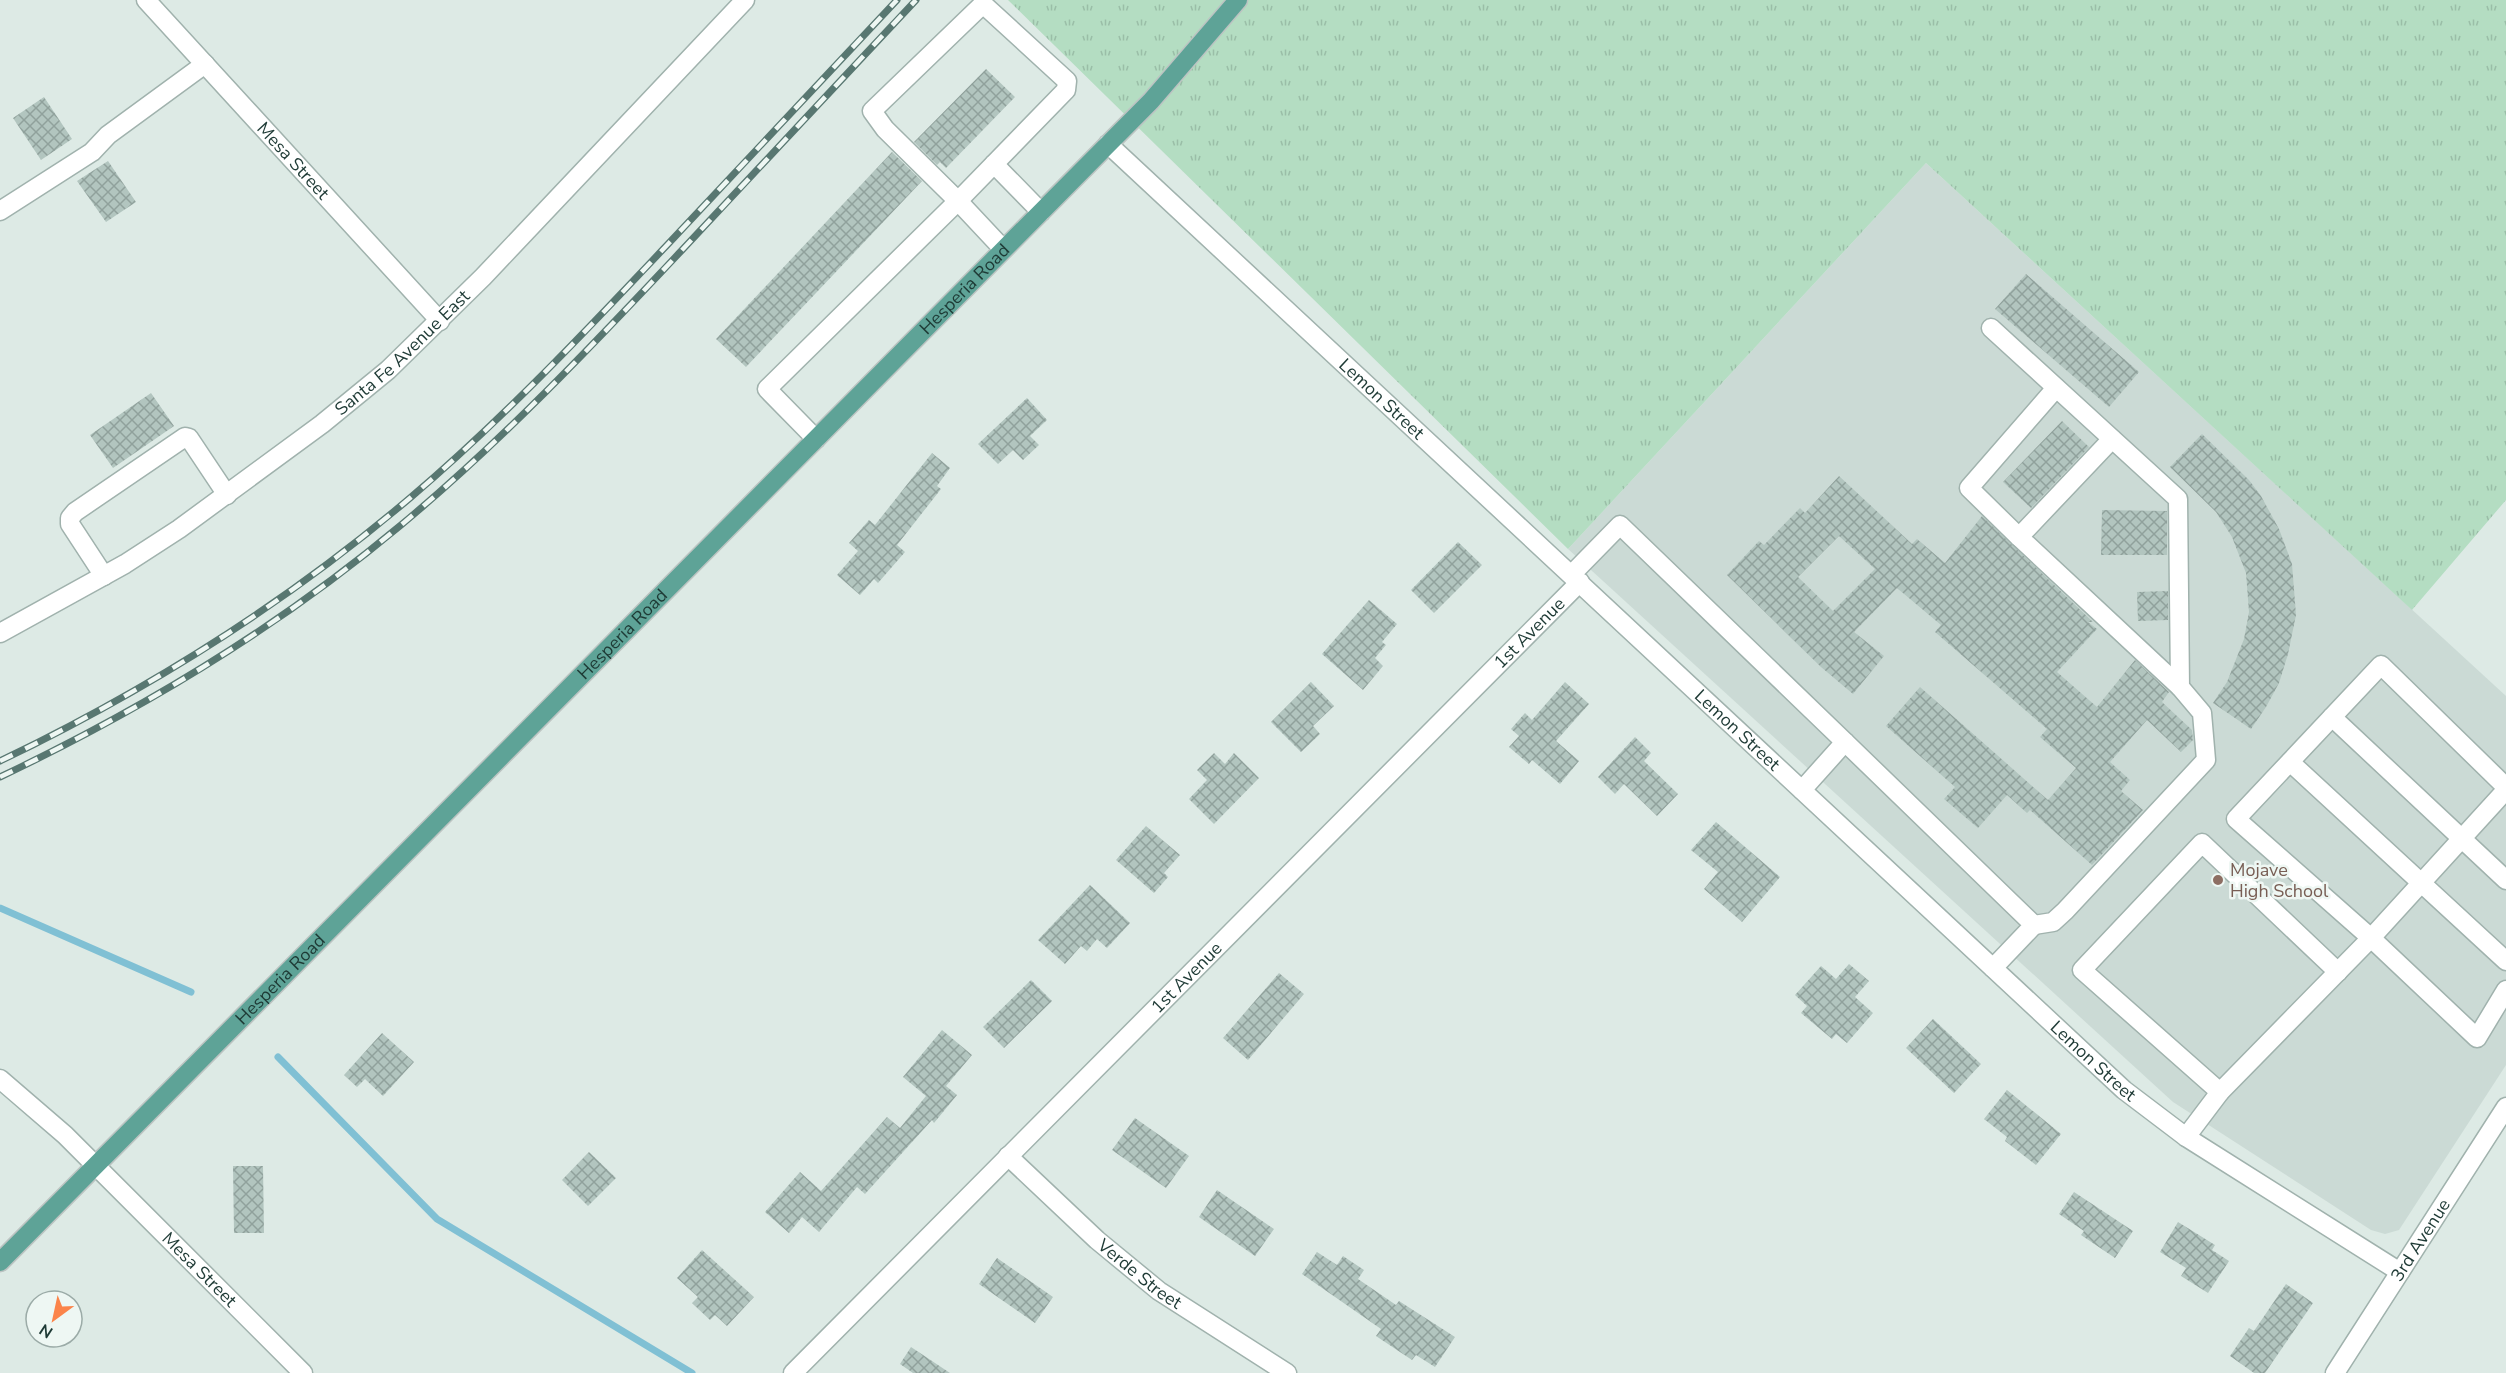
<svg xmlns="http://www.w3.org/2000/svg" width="2506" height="1373" viewBox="0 0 2506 1373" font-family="'Nunito Sans',sans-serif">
  <defs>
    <pattern id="grass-tufts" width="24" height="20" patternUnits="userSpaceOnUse" patternTransform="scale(1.5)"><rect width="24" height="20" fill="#b4ddc2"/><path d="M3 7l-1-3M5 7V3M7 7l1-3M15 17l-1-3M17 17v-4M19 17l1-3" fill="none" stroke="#9abea7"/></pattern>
    <pattern id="building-cross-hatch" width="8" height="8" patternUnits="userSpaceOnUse" patternTransform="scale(1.5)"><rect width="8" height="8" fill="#b2c5bf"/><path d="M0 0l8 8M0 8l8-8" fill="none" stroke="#90a19c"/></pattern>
  </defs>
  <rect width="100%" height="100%" fill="#ddeae5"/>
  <path fill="#cbdad5" d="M1926,163l580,533v369l-107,165 -14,4 -14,-4 -198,-128 -605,-553z"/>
  <path fill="url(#grass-tufts)" d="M1008,0h1498v500l-94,110 -486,-447 -358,386z"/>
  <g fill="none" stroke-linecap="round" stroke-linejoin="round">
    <path stroke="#80c0d4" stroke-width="7" d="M0,908l191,84
      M278,1057l159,162 255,154"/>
  </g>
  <path fill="url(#building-cross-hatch)" fill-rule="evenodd" d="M986,69l29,28 -69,71 -6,-6 -3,3 -23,-23z
    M44,97l28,42 -31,21 -28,-42z
    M892,152l30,29 -176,186 -30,-28z
    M108,161l28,41 -30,20 -29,-41z
    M2026,274l113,98 -30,35 -114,-98z
    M151,393l23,33 -61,42 -23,-33z
    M1027,398l20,22 -17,16 9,9 -16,15 -10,-10 -15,14 -20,-20z
    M2062,421l27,26 -58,61 -28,-26z
    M2202,434l47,46 12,16 18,33 13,35 4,51 -8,39 -9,29 -13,24 -15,22 -38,-26 14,-21 17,-43 5,-27 -3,-39 -14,-36 -16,-25 -46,-45z
    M932,453l18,15 -13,18 4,3 -44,56 8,7 -27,31 -4,-4 -14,16 -23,-20 21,-24 -9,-8 20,-23 6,5z
    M1839,476l73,68 5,-5 28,24 37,-47 111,106h-5l9,7 -40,43 40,35 38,-47 34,32 -7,10 30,28 1,10 -12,12 -34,-32 -37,42 20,18 -9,11 22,19 -51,55 -62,-55 -3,3 -20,-18 -29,33 -34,-29 11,-12 -69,-61 34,-39 128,113 28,-32 -36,-31 7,-8 -112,-97 6,-7 -44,-37 -43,44 30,24 -31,38 -32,-27 -94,-92 32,-34 5,4 36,-37 5,5zM1839,536l36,33 -42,42 -35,-34z
    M2102,510l65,1v44h-66z
    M1458,542l24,23 -48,48 -23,-23z
    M2168,591v29l-30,1 -1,-29z
    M1369,600l28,24 -15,18 4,3 -11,13 8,8 -20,24 -41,-36z
    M1311,682l23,24 -21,20 7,8 -19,18 -30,-30z
    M1565,682l24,22 -33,37 23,20 -19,23 -28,-24 -3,4 -20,-17 10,-11 -8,-7 14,-16 7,7z
    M1635,737l16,16 -7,8 34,33 -21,22 -33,-32 -9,10 -17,-17z
    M1214,753l11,11 9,-11 25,25 -45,46 -25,-25 18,-19 -10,-10z
    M1716,822l64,55 -38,45 -38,-33 14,-17 -27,-22z
    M1146,826l34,29 -16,18 4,4 -14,16 -38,-33z
    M1090,885l40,38 -23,25 -10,-9 -10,12 -6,-5 -16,18 -27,-24z
    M1849,964l20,17 -14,16 18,16 -26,30 -11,-9 -4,5 -31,-26 6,-7 -12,-11 26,-29 15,13z
    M1279,973l25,21 -56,66 -25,-22z
    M1031,980l21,21 -48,47 -21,-21z
    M1933,1019l48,45 -27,29 -48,-45z
    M942,1030l30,25 -26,31 11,9 -23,28 -2,-3 -67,74 -8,-7 -38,45 -17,-15 -13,16 -24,-21 35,-40 21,19 66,-74 13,11 26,-32 -23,-19z
    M382,1033l32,29 -31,34 -18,-17 -8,8 -13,-12z
    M2007,1090l54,44 -25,31 -31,-24 2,-4 -23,-18z
    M1135,1118l54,38 -23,32 -54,-38z
    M589,1152l27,26 -28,28 -26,-26z
    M233,1166h30l1,67h-30z
    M1217,1190l57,39 -19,27 -56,-39z
    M2074,1192l59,39 -18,27 -34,-23 3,-4 -25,-17z
    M2178,1222l37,23 -3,5 17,11 -21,32 -27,-17 5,-8 -26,-16z
    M702,1250l52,47 -27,29 -12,-11 -5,5 -18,-17 6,-6 -21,-19z
    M1317,1252l20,13 6,-9 21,14 -6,9 38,26 3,-4 56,36 -20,30 -19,-12 -4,5 -36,-24 5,-7 -79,-55z
    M997,1258l56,39 -18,26 -56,-39z
    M2286,1284l27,19 -48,70h-11l-24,-17 19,-28 5,3z
    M911,1347l39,26h-37l-13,-9z"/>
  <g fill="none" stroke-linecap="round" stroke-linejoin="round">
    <g stroke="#a0b2ad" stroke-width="21">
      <g id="minor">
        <path id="s1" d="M146,0l294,321"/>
        <path d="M983,4l84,77 -1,9 -108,111 -73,-72 -13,-18z"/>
        <path id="s2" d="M1108,144l1016,946 62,47 214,135"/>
        <path d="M994,164l47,48"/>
        <path d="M0,211l92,-59 16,-17 97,-71"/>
        <path d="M1991,328l187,171 2,188 22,26 4,47 -141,151 -12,11 -19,3"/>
        <path d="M816,439l-49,-50 191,-188 45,48"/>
        <path d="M2112,439l-93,98 161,150"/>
        <path d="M2019,537l-50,-49 87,-100"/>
        <path d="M1572,574l48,-49 225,217 -43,48"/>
        <path d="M104,576l-34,-52v-6l5,-6 110,-75 4,1 38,57"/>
        <path id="s3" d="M0,633l125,-69 54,-35 143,-105 66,-54 95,-93 262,-277"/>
        <path d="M2332,717l174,163"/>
        <path d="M1845,742l189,183 -41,43"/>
        <path d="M2290,762l216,199"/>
        <path d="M2506,787l-125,-122 -145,154 135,119 106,100 29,-48"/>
        <path id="s4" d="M0,1079l65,56 238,238"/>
        <path d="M2220,1092l-138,-122 120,-127 136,129"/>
        <path d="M2186,1137l34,-45 151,-154 135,-148"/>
        <path id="s5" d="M1008,1156l89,84 62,51 128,82"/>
        <path id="s6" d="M793,1373l787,-791"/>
        <path id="s7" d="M2335,1373l171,-266"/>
      </g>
    </g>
    <g stroke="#bcc4c2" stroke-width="21">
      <g id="major">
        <path id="s8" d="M0,1262l1151,-1161 87,-101"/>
      </g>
    </g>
    <use href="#minor" stroke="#fff" stroke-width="18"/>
    <use href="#major" stroke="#5ea397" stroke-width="18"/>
    <g stroke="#587771" stroke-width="7">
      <path id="rail" d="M0,761c148,-71 285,-157 410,-263 92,-78 176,-167 259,-255 76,-81 152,-162 228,-243
        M0,777c143,-68 279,-150 401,-252 101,-84 192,-180 282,-276 78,-83 155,-166 233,-249"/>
    </g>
    <use href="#rail" stroke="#eef7f3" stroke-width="4.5" stroke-dasharray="14" stroke-linecap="butt"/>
  </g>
  <circle fill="#8d6e63" stroke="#eef7f3" stroke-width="2" cx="2218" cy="880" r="6"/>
  <g text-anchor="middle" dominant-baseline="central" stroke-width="5" stroke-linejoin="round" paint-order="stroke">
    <g font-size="18" fill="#1e3a35" stroke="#eef7f3">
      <text stroke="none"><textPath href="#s1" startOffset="218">Mesa Street</textPath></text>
      <text stroke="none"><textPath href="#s8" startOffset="1370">Hesperia Road</textPath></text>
      <text stroke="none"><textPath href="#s3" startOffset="492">Santa Fe Avenue East</textPath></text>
      <text stroke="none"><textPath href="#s2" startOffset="374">Lemon Street</textPath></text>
      <text stroke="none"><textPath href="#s6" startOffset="1044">1st Avenue</textPath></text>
      <text stroke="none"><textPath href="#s8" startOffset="884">Hesperia Road</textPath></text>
      <text stroke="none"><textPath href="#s2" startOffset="860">Lemon Street</textPath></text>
      <text stroke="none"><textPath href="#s6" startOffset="558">1st Avenue</textPath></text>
      <text stroke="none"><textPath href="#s8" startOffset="398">Hesperia Road</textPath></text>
      <text stroke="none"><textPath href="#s2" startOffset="1346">Lemon Street</textPath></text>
      <text stroke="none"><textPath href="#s7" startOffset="158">3rd Avenue</textPath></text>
      <text stroke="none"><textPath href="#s4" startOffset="276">Mesa Street</textPath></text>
      <text stroke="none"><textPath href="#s5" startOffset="177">Verde Street</textPath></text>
    </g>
    <g font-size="18" fill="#785e54" stroke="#eef7f3" text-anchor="start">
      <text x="2230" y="870">Mojave<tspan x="2230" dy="21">High School</tspan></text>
    </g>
  </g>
  <g transform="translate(54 1319) rotate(213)"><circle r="28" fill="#eef7f3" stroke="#9baba7" stroke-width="1.5"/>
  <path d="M0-4.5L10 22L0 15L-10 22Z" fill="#fb844a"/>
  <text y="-9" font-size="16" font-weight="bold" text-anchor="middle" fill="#1e3a35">N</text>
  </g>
</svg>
